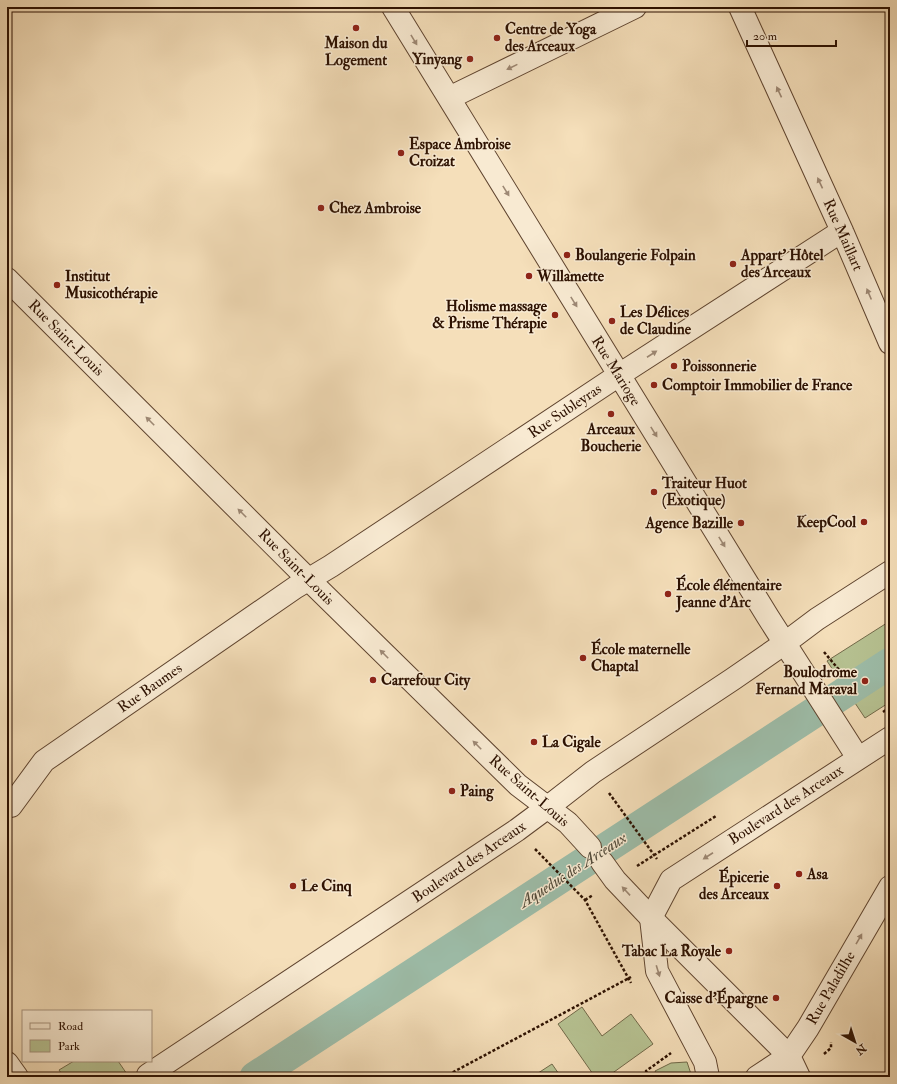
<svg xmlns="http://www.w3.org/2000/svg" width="897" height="1084" viewBox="0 0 897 1084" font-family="'IM FELL Double Pica',serif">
  <rect width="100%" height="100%" fill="#f5dfba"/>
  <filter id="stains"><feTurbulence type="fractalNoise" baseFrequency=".005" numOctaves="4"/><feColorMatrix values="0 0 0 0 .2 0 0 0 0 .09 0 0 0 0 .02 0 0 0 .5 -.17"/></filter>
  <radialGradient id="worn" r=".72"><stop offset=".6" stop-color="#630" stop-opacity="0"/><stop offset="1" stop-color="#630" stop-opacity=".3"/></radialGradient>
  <path fill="#b7c393" stroke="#726a4a" d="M890,621v81l-25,16 -38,-57z
    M582,1007l20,29 29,-22 22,30 -46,33h-12l-37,-53z
    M74,1061h44l11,16h-65l-5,-7z
    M687,1062l4,12 -1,3h-32l-3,-6 16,-8z
    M552,1064l9,13h-29z"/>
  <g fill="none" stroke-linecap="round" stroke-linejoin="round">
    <path stroke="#9dbda9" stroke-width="31" d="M255,1077l635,-414"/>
    <g stroke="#5f442f" stroke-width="24">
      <path id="pedestrian" d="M548,807l45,-35 140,-93 52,-36
        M651,918l138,138
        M7,1063l10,14"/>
    </g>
    <g stroke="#5f442f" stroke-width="24">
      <path id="minor" d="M393,7l375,610 90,141
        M740,7l102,224 48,112
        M449,98l186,-91
        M7,279l301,300 210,206 50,38 22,24
        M785,643l32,-24 73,-47
        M11,806l33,-45 252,-174 35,-21 288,-191 223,-144
        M602,862l13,18 36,38
        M148,1075l369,-245 31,-23
        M757,1077l32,-21"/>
    </g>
    <g stroke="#5f442f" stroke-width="24">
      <path id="tertiary" d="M708,1077l-3,-15 -48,-91 -6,-53 20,-38 219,-142
        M799,1077l-10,-21 19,-28 82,-141"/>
    </g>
    <path stroke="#2d1101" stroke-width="2.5" stroke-dasharray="3 2" stroke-linecap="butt" d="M824,652l16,19
      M883,712l7,-5
      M609,793l48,66
      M535,849l50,51 46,83
      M637,866l79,-50
      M585,900l8,-5
      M824,1054l7,-6v-6
      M444,1077l187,-100
      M649,1077l-3,-6 25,-18"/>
    <use href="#pedestrian" stroke="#f8ead2" stroke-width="22"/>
    <use href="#minor" stroke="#f8ead2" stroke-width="22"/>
    <use href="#tertiary" stroke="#f8ead2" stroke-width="22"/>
  </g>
  <defs><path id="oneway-solid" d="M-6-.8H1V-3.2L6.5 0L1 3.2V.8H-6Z"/></defs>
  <g fill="#9d8874">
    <use href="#oneway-solid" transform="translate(414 40) rotate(59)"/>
    <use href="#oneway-solid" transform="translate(512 67) rotate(154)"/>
    <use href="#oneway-solid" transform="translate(779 92) rotate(-115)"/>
    <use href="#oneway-solid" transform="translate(820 183) rotate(-115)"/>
    <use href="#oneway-solid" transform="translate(506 191) rotate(58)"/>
    <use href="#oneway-solid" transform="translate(869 294) rotate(-113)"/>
    <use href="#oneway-solid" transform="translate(574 302) rotate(58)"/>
    <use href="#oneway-solid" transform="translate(652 354) rotate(-33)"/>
    <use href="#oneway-solid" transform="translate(150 421) rotate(-135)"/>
    <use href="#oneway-solid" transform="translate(654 432) rotate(58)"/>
    <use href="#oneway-solid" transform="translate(242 513) rotate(-135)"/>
    <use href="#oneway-solid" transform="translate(722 542) rotate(58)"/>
    <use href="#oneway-solid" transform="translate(384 654) rotate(-135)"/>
    <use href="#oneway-solid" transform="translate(477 745) rotate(-135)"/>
    <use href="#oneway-solid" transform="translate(708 856) rotate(147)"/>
    <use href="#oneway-solid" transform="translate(626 891) rotate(-133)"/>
    <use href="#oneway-solid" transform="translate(859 939) rotate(-60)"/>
    <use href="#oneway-solid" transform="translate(658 971) rotate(73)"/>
  </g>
  <g fill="#8f2418" stroke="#f8ead2" stroke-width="1.5">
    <circle cx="356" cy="28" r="4"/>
    <circle cx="497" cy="38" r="4"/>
    <circle cx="470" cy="59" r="4"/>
    <circle cx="401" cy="153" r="4"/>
    <circle cx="321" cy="208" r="4"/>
    <circle cx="567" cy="255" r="4"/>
    <circle cx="733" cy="264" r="4"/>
    <circle cx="529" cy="276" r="4"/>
    <circle cx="57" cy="285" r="4"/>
    <circle cx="555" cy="315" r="4"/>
    <circle cx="612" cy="321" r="4"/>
    <circle cx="674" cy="366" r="4"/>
    <circle cx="654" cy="385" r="4"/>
    <circle cx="611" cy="414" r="4"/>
    <circle cx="654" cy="492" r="4"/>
    <circle cx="864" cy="522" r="4"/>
    <circle cx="741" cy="523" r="4"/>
    <circle cx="668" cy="594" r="4"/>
    <circle cx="583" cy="658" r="4"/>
    <circle cx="373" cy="680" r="4"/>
    <circle cx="865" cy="681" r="4"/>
    <circle cx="534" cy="742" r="4"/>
    <circle cx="452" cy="791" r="4"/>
    <circle cx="799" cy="874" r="4"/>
    <circle cx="293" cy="886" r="4"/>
    <circle cx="777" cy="886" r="4"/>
    <circle cx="729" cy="951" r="4"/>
    <circle cx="776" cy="998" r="4"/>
  </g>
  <g text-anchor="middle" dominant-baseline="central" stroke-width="3" stroke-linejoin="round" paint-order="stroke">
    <g font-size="15" font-weight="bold" fill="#2d1101" stroke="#f8ead2" text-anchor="start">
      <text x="505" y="29">Centre de Yoga<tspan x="505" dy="17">des Arceaux</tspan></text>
      <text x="356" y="43" text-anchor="middle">Maison du<tspan x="356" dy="17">Logement</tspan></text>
      <text x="462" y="59" text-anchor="end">Yinyang</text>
      <text x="409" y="144">Espace Ambroise<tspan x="409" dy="17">Croizat</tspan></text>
      <text x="329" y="208">Chez Ambroise</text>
      <text x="575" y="255">Boulangerie Folpain</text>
      <text x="741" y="255">Appart' Hôtel<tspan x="741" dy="17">des Arceaux</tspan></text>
      <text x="65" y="276">Institut<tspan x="65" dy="17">Musicothérapie</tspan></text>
      <text x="537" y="276">Willamette</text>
      <text x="547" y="306" text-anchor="end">Holisme massage<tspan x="547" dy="17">&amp; Prisme Thérapie</tspan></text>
      <text x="620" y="312">Les Délices<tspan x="620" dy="17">de Claudine</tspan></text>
      <text x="682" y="366">Poissonnerie</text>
      <text x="662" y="385">Comptoir Immobilier de France</text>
      <text x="611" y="429" text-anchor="middle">Arceaux<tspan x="611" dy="17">Boucherie</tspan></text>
      <text x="662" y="483">Traiteur Huot<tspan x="662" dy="17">(Exotique)</tspan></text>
      <text x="856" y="522" text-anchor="end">KeepCool</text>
      <text x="733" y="523" text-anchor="end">Agence Bazille</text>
      <text x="676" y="585">École élémentaire<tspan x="676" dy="17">Jeanne d'Arc</tspan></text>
      <text x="591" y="649">École maternelle<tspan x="591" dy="17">Chaptal</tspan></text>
      <text x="857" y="672" text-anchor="end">Boulodrome<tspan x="857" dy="17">Fernand Maraval</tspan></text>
      <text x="381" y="680">Carrefour City</text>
      <text x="542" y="742">La Cigale</text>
      <text x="460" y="791">Paing</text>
      <text x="807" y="874">Asa</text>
      <text x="769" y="877" text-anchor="end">Épicerie<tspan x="769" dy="17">des Arceaux</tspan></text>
      <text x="301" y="886">Le Cinq</text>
      <text x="721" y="951" text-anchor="end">Tabac La Royale</text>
      <text x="768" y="998" text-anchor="end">Caisse d'Épargne</text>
    </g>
    <g font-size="15" fill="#2d1101" stroke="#f8ead2">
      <text transform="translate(843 235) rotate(66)">Rue Maillart</text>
      <text transform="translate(66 338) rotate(45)">Rue Saint-Louis</text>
      <text transform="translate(616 371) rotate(58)">Rue Marioge</text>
      <text transform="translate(565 411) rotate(-34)">Rue Subleyras</text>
      <text transform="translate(296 567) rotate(45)">Rue Saint-Louis</text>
      <text transform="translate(150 688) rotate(-35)">Rue Baumes</text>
      <text transform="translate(529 791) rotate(41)">Rue Saint-Louis</text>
      <text transform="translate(786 805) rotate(-33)">Boulevard des Arceaux</text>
      <text transform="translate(469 862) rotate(-34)">Boulevard des Arceaux</text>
      <text transform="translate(831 988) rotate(-60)">Rue Paladilhe</text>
    </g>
    <g font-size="16" font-style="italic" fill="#544d3c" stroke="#f8ead2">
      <text transform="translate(573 870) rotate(-33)">Aqueduc des Arceaux</text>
    </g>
  </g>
  <rect width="897" height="1084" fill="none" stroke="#f5dfba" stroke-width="24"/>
  <rect x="8" y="8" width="881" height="1068" fill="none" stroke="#2d1101" stroke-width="2"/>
  <rect x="12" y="12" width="873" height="1060" fill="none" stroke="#2d1101"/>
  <rect x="22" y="1010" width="130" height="52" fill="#f8ead2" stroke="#a7937e"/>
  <rect x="30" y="1023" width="20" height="6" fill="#f8ead2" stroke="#a7937e"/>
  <text x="58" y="1030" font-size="12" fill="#2d1101">Road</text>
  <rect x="30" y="1040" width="20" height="12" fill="#b7c393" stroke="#a7937e"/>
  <text x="58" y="1050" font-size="12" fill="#2d1101">Park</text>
  <g transform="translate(855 1042) rotate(141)" stroke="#f8ead2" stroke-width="3" paint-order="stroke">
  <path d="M0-3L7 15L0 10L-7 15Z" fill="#2d1101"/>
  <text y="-6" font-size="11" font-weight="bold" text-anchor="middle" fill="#2d1101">N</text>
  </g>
  <path d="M747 40v6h89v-6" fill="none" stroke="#2d1101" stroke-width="2"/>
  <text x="753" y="40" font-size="12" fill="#2d1101" stroke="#f8ead2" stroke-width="3" paint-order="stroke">20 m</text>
  <rect width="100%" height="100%" filter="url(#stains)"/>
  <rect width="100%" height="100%" fill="url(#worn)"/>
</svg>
